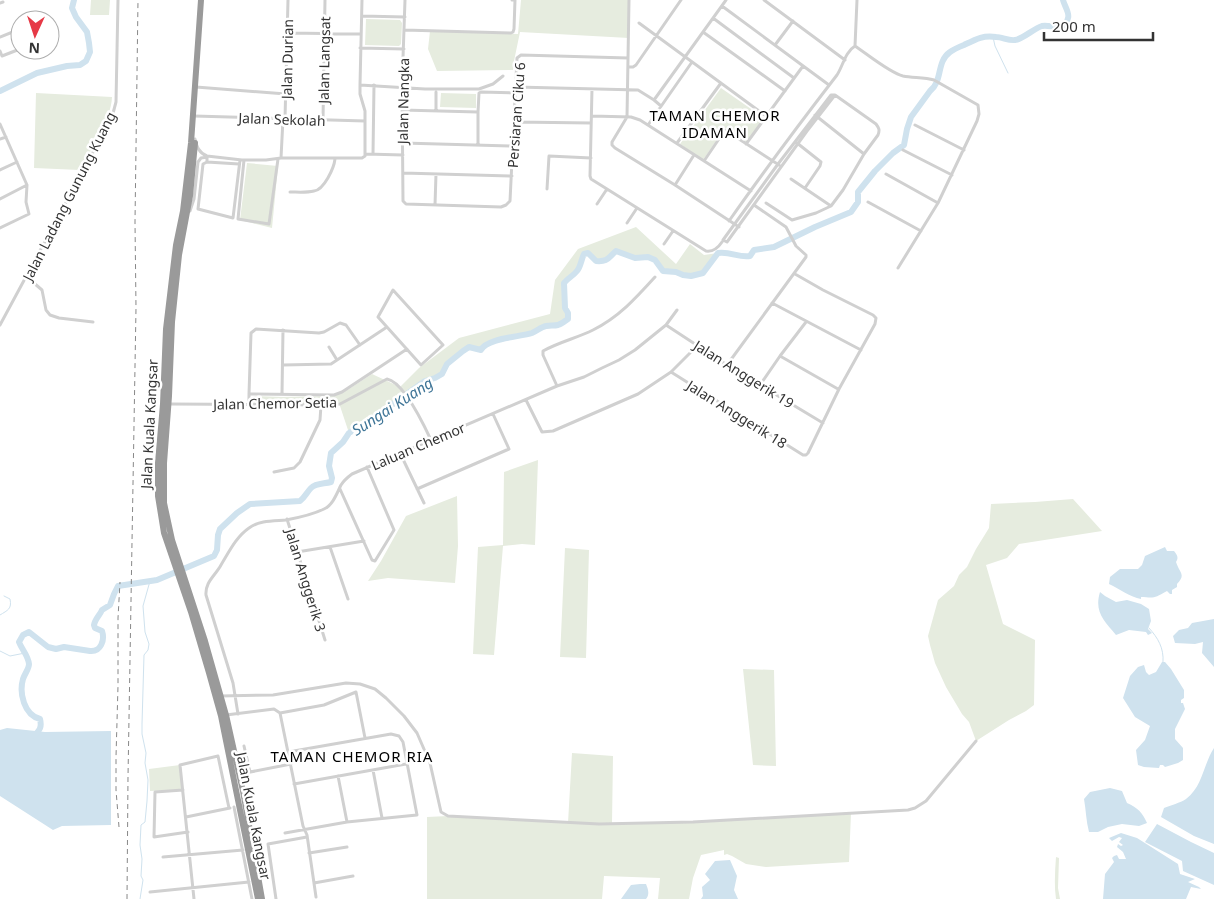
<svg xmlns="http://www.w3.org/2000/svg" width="1214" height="899" viewBox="0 0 1214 899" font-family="'Noto Sans',sans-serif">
  <rect width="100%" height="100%" fill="#fff"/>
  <path fill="#e6ecdf" d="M91,0h19l-1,15h-19z
    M521,0h108v38l-109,-6 -6,29 -1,9 -76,1 -9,-22 2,-18 88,3z
    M366,19l34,1 2,3 -1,21 -2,2 -34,-1z
    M721,88l43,30 -18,24 -21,-14 -22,32 -23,-16z
    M36,93l76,4c-1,23 -21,52 -32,73l-46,-2z
    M441,93l35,1v14l-36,-1z
    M247,163l31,3 -6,62 -32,-8z
    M636,227l40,37 14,-20 14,11 14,-2 -15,20 -12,3 -8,-1 -7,-3 -13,-1 -8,-11 -7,-3 -13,1 -19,-7c-8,7 -8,11 -20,10l-7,-8 -5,1c-3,5 -3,12 -7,17 -4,5 -9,7 -13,13l1,24 3,5v6c-3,2 -7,5 -10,6 -4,1 -8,0 -12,1 -8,1 -13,7 -21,9 -12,2 -38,4 -44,15l-12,-2 -6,3 -16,13 -5,10 -7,4 -10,3 -53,38 -23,14 -10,-30 -8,1h-82l5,-8 28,1 52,-1 15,-7 23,-15 28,13 19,-19 40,-30 91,-24 5,-34 23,-31z
    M538,460l-3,85 -13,-1 -19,2 -9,109 -21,-1 5,-107 25,-2 1,-73z
    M457,496l1,50 -3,37 -67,-5 -20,3 13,-20 25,-45z
    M1073,499l29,32 -83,13 -12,14 -21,7 17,59 32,16 -1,65 -8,6 -17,9 -33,21 -7,-19 -7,-8 -16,-27 -11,-24 -5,-18 -2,-9 10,-36 16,-14 5,-11 8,-8 9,-18 13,-21 2,-24 44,-2z
    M565,548l24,2 -3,108 -26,-1z
    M743,669l31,1 2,96 -23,-1z
    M572,753l41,3 -1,68 81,-2 158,-9 -2,49 -83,5 -20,-3 -14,-8 -5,-2 -3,1v-5l-23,5 -8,23 -4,21h-31l2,-21 -56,-2 -2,23h-175v-82l21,-1 120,7z
    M180,765l3,25 -33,1 -1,-22z
    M1056,857l3,1 -1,30 2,11h-4c-2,-14 -1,-28 0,-42z"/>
  <path fill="#cfe2ee" d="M1165,547l2,4h7c3,4 5,6 2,11 4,12 10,12 1,22v3l-5,3v4h-2l-3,-3c-13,7 -11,7 -26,6v2c-11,-2 -21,-10 -32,-15l1,-7 10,-8h18l4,-4 3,-9z
    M1100,592l5,4 11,6 11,-2 14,4 8,5 2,12 -3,8 4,4 -4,2 -2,-3 -17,-2 -13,5c-12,-14 -22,-23 -16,-43z
    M1214,619v48l-12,-14 1,-11 -8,2 -20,-1 -2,-7 6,-6 9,-2 4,-5z
    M1162,662h3l6,7 13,21v8l-3,2v3h2l2,6 -10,20v10l8,9v12l-5,3 -13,4 -2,-2h-3l-1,3 -15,-1 -6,-2 -2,-15 9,-10 5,-14 -15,-9 -12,-19 7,-22 8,-9 6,-2 2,7 3,3 7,-3z
    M7,728l38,4 66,-1v94l-49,1 -9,4 -53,-34v-66z
    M1214,748v96l-20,-8 -33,-19 3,-9c7,-3 16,-5 22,-9 17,-13 17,-34 28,-51z
    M1110,788l12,3 5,12c11,5 15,9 20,20l-8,3 -17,-2 -14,3 -10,5h-9c-3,-11 -3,-22 -5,-33l6,-7z
    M1157,824l34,18 23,11v32l-31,-14 -1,-10 -37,-19z
    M1121,833l16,5 41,26 2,10 15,5 -7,3 11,5 2,2 -10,-2 -5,12h-83l2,-25 9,-12 -2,-4 2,-2 3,-1 2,4h7l-3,-7 -6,-5 1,-3 3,2 2,-1 -4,-3 3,-4 -3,-1 -7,4 -3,-3z
    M730,860l7,16 -3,14 4,9h-37l2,-3 -1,-9 8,-7 -5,-6 10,-13z
    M640,884h6c2,5 4,10 0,15h-25l10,-14z"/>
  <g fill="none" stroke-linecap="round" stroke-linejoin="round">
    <path stroke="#cfe2ee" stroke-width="1" d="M993,37l2,9 13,27
      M0,615c8,-5 12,-6 10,-16l-6,-3
      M1149,628c9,10 15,20 14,34
      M0,651l10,5 15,-3
      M140,899l3,-19 -2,-4 1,-17 -2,-14 1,-20 4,-3 2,-21 1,-21 -3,-17 1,-10 -4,-19v-10l2,-69 4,-5 1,-6 -4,-12 -2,-26 7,-25"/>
    <path stroke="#cfe2ee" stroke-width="6" d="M0,91l37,-18 30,-7 13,-1 6,-4 4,-9 -1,-9 -2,-11 -11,-15 -4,-9 2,-8
      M34,736c6,-6 8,-9 6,-17 -16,-4 -21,-26 -17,-40 2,-6 6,-10 6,-15 -1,-9 -7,-14 -10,-22l4,-7 6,-3 19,15 8,2 8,-2 26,4c11,1 15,-11 12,-20l-7,-3 -1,-3c1,-6 6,-10 8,-15l8,-5 4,-11 4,-8 39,-6 57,-24 3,-6 1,-15 2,-6 17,-16 13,-9 50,-3c5,-4 7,-9 11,-13 5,-5 13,-4 20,-6l1,-4 -3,-12 2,-13 12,-11 6,-9 23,-14 53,-38 10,-3 7,-4 5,-10 16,-13 6,-4 12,3c6,-12 39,-13 51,-17 5,-2 9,-6 14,-7 4,-1 8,0 12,-1 3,-1 7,-4 10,-6v-6l-3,-5 -1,-25c4,-5 9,-7 13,-12 4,-5 4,-11 7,-17l4,-1 8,8c12,1 12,-3 20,-10l19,7 13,-1 7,3 8,11 13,1 7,3 8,1 12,-3 15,-20c12,-2 21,5 32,3l4,-6 20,-3 41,-20 36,-15 7,-10v-10l17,-21 18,-18 11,-8 3,-16 4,-12 19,-26c13,-10 6,-29 20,-39 4,-3 9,-5 14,-7 12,-6 19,-10 32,-8 6,0 13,4 19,3 8,-1 18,-11 27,-14 9,-2 23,7 26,-8 2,-5 -4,-13 -5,-18"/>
    <path stroke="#d0d0d0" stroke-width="3" d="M405,0l-3,87 1,114 3,3 95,3 5,-2 4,-4 7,-143 4,-3 107,3
      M629,0l-2,117 -15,25v3l3,3 60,37 64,42
      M764,0l81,60
      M0,3l3,-1
      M722,6l107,79
      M362,16l43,1
      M713,18l81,60
      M639,23l127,93
      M404,30l107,3 2,-1 1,-3 1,-29h-3
      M703,32l82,59
      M287,33l74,1
      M0,37l20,-8
      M775,45l18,-24
      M855,46c12,8 35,27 48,30 10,2 21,1 31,4l44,25 1,9 -2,7 -39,82 -40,65
      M360,48l44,1
      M0,51l2,5 18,-7
      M628,67h5l3,-2 45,-65
      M360,85l65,4h54l14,-5 10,-8
      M196,87l90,7
      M516,87l122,3 16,10
      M592,89l-2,87 1,3 115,72c7,1 12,-3 16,-9
      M831,95h4l-28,36 -80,111 -4,-2 55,-76z
      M661,106l-7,-6 72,-100
      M402,110l76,2
      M436,111v-19
      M815,115l49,39
      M194,116l171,5
      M592,116l39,1 9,3 111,71
      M285,119l3,-119
      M323,120l2,-120
      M515,122l76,1
      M0,124l27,61 -1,17 3,12 -29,14
      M648,125l44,-63
      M915,125l49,25
      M0,139l6,-2
      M195,139c2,8 4,14 12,17l35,4h24l15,-2h81l3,-2v-45l-5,-17v-9l2,-85
      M403,143l111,3
      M677,143l44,-60
      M797,143l24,19 -1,4 -15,22
      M746,144l57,-78
      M478,145v-33l1,-19 2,-1 35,1
      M903,150l49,25
      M366,154l37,1
      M373,154l1,-69
      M207,156v6l-4,2 -5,45 35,9 7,-58
      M281,158l2,-39
      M244,160l-6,59 31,5 9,-65
      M704,161l21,-31 54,35
      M207,162l32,2
      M0,170l17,-8
      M403,173l109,3
      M886,174l52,29
      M791,179l40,27
      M675,185l19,-30
      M547,189l2,-33 42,2
      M290,192c7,0 16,1 24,-1 10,-1 20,-23 21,-32
      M0,199l27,-14
      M868,202l53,29
      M766,203l26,17 24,-7 15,-7 12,-16 21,-36 14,-19c2,-5 1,-7 -2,-11l-41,-29
      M597,204l10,-15
      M435,205l1,-31
      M190,211l4,-12 4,-37 3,-4 6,-1
      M729,221c35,-50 71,-98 108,-146 6,-9 8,-23 18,-29l2,-46
      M627,223l10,-15
      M664,244l9,-13
      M27,277l15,13 4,20 4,5 9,3 34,4
      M393,290l50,55 -22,20 -43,-48z
      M772,303l89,47
      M0,325l112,-208 4,-15 2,-102
      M666,325l61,40 96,58
      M329,347l8,13
      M780,356l58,33
      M283,365l48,-1 56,-37
      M727,365l79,-108v-2l-10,-9 -10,-19 -32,-22
      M671,372l132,83h3l2,-2 31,-64 36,-65 1,-6 -3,-3 -50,-25 -28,-16
      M760,385l20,-29 26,-34
      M557,386l-14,-31v-4c16,-9 34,-13 50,-21 26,-13 43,-32 62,-53
      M249,394l2,-61 5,-4 63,4 5,-1 16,-9 6,2 14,20
      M282,394l1,-64
      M526,400l16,32 11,-1 85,-37 33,-22 27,-27
      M170,404l161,1 9,-1 47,-25c17,3 37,46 44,61
      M249,404v-10l85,1 8,-3 65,-43
      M400,453l24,50
      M274,472l20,-4 6,-6 20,-42 1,-15
      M340,489l32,71 3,1 19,-31 -27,-63
      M417,489l92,-40 -16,-35
      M287,519l38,121
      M330,547l18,52
      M297,552l67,-11
      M220,696l53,-1 73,-12 14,1 15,5 11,9 18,18 13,17 13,30 11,49 7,4 151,8 94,-2 215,-12 7,-2 11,-7 50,-60
      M280,713l23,113 4,9 9,62
      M280,713l44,-8 32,-13 9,46
      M238,714l-5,-31 -27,-88c-1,-13 9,-19 15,-30 8,-13 15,-28 28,-37 11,-8 24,-7 37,-8 11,-2 28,-6 38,-11 9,-4 13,-16 17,-24 3,-5 7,-8 11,-11l205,-88 27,-9 18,-9 17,-8 16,-10 31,-25 11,-15
      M226,715l48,-6 6,4
      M244,746l6,26
      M373,770l9,48
      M240,774l51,-10
      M338,776l9,46
      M294,784l112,-20
      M183,790l-28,2 -1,45 34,-5
      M234,807l18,92
      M186,817l44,-9
      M285,833l62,-11 70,-7 -14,-73 -4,-6 -8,-2 -103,18
      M309,853l38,-6
      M163,857l80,-7
      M314,883l39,-7
      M150,892l99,-10
      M194,899l-14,-134 38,-9 11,52
      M276,899l-8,-55 39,-7"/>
    <path stroke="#9a9a9a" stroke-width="6" d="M201,0l-10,143 -8,68 -7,34 -10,84 -3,75 -5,59v33l6,37 27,79 18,61 12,43 37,183
      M195,143l-5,53 -11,59 -7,67 -3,74 -5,67v40l8,37 33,101 21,74 17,76 19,108"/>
    <path stroke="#888" stroke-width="1" stroke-dasharray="5 4" stroke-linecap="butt" d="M119,827l-3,-37v-33l2,-71v-68l2,-36
      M127,899l1,-122 8,-469 -1,-86 3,-222"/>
  </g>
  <g text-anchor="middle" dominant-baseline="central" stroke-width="5" stroke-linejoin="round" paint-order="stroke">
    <g font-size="14" fill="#333" stroke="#fff">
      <text transform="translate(287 59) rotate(-89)">Jalan Durian</text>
      <text transform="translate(324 60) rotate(-89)">Jalan Langsat</text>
      <text transform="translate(403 101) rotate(-89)">Jalan Nangka</text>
      <text transform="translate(516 115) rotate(-86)">Persiaran Ciku 6</text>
      <text transform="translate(282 119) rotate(2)">Jalan Sekolah</text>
      <text transform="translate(69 196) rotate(-63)">Jalan Ladang Gunung Kuang</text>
      <text transform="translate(744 374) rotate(32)">Jalan Anggerik 19</text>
      <text transform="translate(275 403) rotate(-1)">Jalan Chemor Setia</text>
      <text transform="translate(737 414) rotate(32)">Jalan Anggerik 18</text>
      <text transform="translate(149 424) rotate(-87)">Jalan Kuala Kangsar</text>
      <text transform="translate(418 446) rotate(-23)">Laluan Chemor</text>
      <text transform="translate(306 580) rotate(73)">Jalan Anggerik 3</text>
      <text transform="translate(254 816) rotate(79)">Jalan Kuala Kangsar</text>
    </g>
    <g font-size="15" letter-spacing="1" fill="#000" stroke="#fff">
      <text x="715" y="115">TAMAN CHEMOR<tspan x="715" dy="17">IDAMAN</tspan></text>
      <text x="352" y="756">TAMAN CHEMOR RIA</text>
    </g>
    <g font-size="15" font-style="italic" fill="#3f7597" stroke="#fff">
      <text transform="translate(392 406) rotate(-33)">Sungai Kuang</text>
    </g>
  </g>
  <g transform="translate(35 35) rotate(183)"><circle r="24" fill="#ffffff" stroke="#adadad"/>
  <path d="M0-4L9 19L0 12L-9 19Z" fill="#e63946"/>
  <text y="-8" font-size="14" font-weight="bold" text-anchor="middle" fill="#333333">N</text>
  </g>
  <path d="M1044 32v8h109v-8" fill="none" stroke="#333333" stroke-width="2.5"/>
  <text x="1052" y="32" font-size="15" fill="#333333" stroke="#ffffff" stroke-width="4" paint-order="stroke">200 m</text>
</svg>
